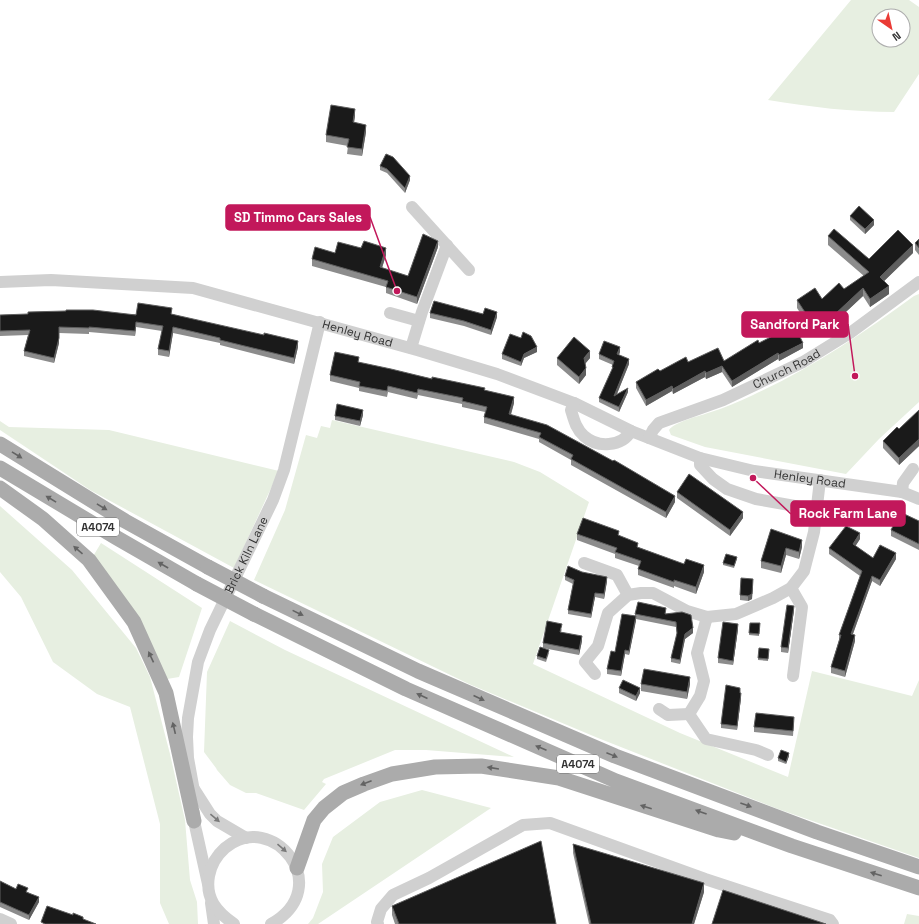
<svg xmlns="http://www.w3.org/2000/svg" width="919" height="924" viewBox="0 0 919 924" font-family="'Space Grotesk',sans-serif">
  <rect width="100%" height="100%" fill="#fff"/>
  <path fill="#e7efe1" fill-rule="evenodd" d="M851,0h58l10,7v67l-25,38c-42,0 -84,-5 -126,-12zM879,16h24v24h-24z
    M919,294v108l-40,37 -33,35 -141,-27 -34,-12 -2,-5c7,-9 31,-14 42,-18 13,-4 27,-10 40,-16 59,-27 111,-62 163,-100z
    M332,420l182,42 26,10 49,30 -56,162 147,69 108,44 24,-106 100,25 7,-16v178l-141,-49 -180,-71 -129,-54 -215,-104 31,-70 21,-75 11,3 4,-12 9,2z
    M0,421l9,6 100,3 170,41 -45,97 -144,-78 -90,-60z
    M0,506l72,64 64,78 14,29 20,77 15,66 5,60 7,22 1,22h-29l-9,-21v-79l-30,-117 -33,-13 -44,-32 -32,-65 -21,-25z
    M101,543l101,65 -23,69 -12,2 -75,-121z
    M230,621l55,29 229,107 -88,-7h-31l-71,29 -2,3 4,2 -22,26 -48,-17h-10l-16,-8 -13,-15 -1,-2 -12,-16 3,-80z
    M422,790l69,18 -173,116h-10l5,-6 10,-26 -1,-28 11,-27 47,-35z
    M907,914l12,2v8h-15z"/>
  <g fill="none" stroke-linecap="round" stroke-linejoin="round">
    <g stroke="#d0d0d0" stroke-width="12">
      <path d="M412,207l57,63"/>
      <path id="s1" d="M0,282l51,-2 142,8 224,62 80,24 77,29 57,28 69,27 54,13 148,21 17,7"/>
      <path d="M390,313l29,8"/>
      <path d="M411,348l11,-36 25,-67"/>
      <path d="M574,403l-3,7c3,10 5,19 13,26 13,12 38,11 47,-5"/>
      <path id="s2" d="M649,438l4,-8 6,-7 64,-23 80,-38 47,-29 69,-51"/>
      <path d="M700,458v7l13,14 14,10 29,10 61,11"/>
      <path d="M902,492l1,-9 10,-14"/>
      <path d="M584,563l33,12 11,20"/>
      <path d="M791,588l11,19 -9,69"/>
      <path d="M707,617l-10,36 7,28 -4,15 -11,18 17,25 50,11 12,5"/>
      <path d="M595,674l-10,-12 13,-16 10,-33 20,-18 13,-2h12l34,18 20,6 29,-3 37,-16 18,-10 13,-17 10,-39 6,-52"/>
      <path d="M659,709l9,6 21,-1"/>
      <path d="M194,789l16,25 7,7 29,17"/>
      <path id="s3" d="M194,791l-6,-33 -1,-21 1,-19 10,-56 12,-32 63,-130 11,-30 36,-148"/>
      <path d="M194,813v8l14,63"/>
      <path d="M211,903l3,21"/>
      <path d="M0,919l11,5"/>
      <path d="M234,924c-17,-12 -29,-25 -25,-48 2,-11 7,-20 16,-28 47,-40 112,39 46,76"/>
      <path d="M378,924l-1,-2 4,-13 12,-14 36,-17 94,-53 27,-2 155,56 125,41 3,4"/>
    </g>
    <path stroke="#ababab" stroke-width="15" d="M0,444l125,77 83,46
      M0,468l117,70 80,46
      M0,488l43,31 46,41 45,62 32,71 28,128
      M263,596l155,75 197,85 202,76 102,35
      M254,614l152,75 210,92 176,65 127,42
      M297,868l17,-48 10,-12 19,-15 21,-9 28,-10 43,-7 46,-1 78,12 160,52 15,3"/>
    <path stroke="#ababab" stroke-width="15" d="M208,567l55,29
      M197,584l57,30"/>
  </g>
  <path fill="#8c8c8c" d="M355,116l-1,6 12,10 -4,24 -15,-2 1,-8 -22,-4v-7z
    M386,154l24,26 -5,13 -18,-20 -7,-3v-4z
    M850,216l24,9 -9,9 -15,-14z
    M828,236l41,23 44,-6 -29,28 5,13 -19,13 -7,-11 -29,27v2l-18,12 -19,-29v-8l25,-1 22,-10 20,-13 -36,-31z
    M919,239v16l-4,-5v-7z
    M438,247l-21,57 -31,-11v-6l-74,-21v-7l74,-4 -4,13 26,8z
    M430,313l53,1 14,3 -6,18 -27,-9 -34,-8z
    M172,314l126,33 -4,17 -74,-19v-2l-47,-10 -4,24 -11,-2v-6l4,-18 -26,-4 -1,9 -46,-4v2l-30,-1v10l-5,20 -30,-7v-5l4,-16 -28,1v-21z
    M759,343l44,5 -24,13 -1,-2 -46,28 -10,-15 -16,7 -1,-2 -32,17 -1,-3 -26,15 -10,-18v-6l24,-11 28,-9 36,-1z
    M537,352l-13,6 -3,8 -19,-7v-5z
    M620,352l-1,3 10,9 -12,30 11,-2 -9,20 -20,-10v-4l13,-27v-4l1,-2 -14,-6v-5z
    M557,358h33l-5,6 1,11 -7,9 -22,-19z
    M359,363l126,27 29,13 -3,12 164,87 -9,16 -95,-53v-5l-32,-18v-3l-55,-16v-6l1,-5 -23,-5v-3l-44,-9 -1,4 -29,-7 -1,5 -28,-6v-3l-29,-7v-6z
    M919,410v36l-20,19 -16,-17v-7l16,-12z
    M363,415l-3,11 -25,-6v-4z
    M677,492l66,26 -13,18 -53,-38z
    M919,521v29l-28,-14v-6z
    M771,529l31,18 -3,12 -13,-4 -5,18 -20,-5v-7z
    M577,534l42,2 19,11 66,25 -8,22 -22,-8v2l-36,-13v-6l1,-3 -24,-8v-4l-38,-14z
    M860,539l-5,7 18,12 23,1 -16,27 -8,-5 -19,53 2,7 -10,36 -14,-4v-6l8,-27v-5l21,-59 -31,-22v-6z
    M737,559l-3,9 -11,-3v-2z
    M582,572l25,9 -3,18 -9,-2 -4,21 -23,-4v-4l5,-26 -8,-4v-4z
    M753,584l-1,15 -4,2 -8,-1v-5z
    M794,610l-6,43 -7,-1v-5z
    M666,613v1l27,19 -8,6 -5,25 -9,-2v-4l6,-24 -1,-7 -40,-8 -7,36 -4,-1 -4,22 -14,-2v-5l8,-17 20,-36v-2z
    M750,623h10l-1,13 -10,-1z
    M562,629l-1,3 21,9 -3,14 -36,-7v-5z
    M738,629l-5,36 -15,-2v-5z
    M769,652l-1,9 -10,-1v-2z
    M549,653l-3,9 -9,-3v-3z
    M641,684h49l-3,15 -46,-8z
    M619,688l21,5 -4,8 -17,-8z
    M740,693l1,5 -4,32 -16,-2v-4z
    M794,721l-1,15 -39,-4v-5z
    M789,756l-3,8 -8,-3v-3z
    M573,844l131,48 -10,32h-105l-16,-71z
    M0,881l16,8 12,3 11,10 -10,18 -29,-13z
    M392,906l164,18h-161l-3,-9z"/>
  <path fill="#5f5f5f" d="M355,109v7l-2,13v-7z
    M366,125v7l-4,24v-7z
    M410,176v4l-5,13v-5z
    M874,220v5l-9,9v-5z
    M438,241v6l-21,57v-7z
    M913,245v8l-33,32v-8z
    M386,248v7l-6,19v-7z
    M889,286v8l-19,13v-8z
    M863,288v8l-29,27v2l-18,12v-8l17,-13z
    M497,312v5l-6,18v-5z
    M136,322v5l-1,9v-5z
    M173,327v6l-4,24v-6z
    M59,338v5l-5,20v-5z
    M298,341v6l-4,17v-6z
    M803,343v5l-24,13v-6z
    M537,347v5l-13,6 -3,8v-4l3,-8z
    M620,347v5l-3,7v-5z
    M590,351v7l-6,7v-7z
    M778,353v6l-46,28v-6z
    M629,359v5l-15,37v-5z
    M722,366v6l-16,7v-6z
    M586,368v7l-7,9v-7z
    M705,371v6l-32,17v-5z
    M672,386v5l-26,15v-6z
    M628,388v4l-9,20v-5z
    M514,397v6l-5,17v-6z
    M363,410v5l-3,11v-5z
    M919,439v7l-20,19v-7z
    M675,496v6l-9,16v-6z
    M743,512v6l-13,18v-6z
    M860,533v6l-7,11v-6z
    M802,540v7l-3,12v-7z
    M786,548v7l-5,18v-7z
    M896,553v6l-16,27v-6z
    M704,565v7l-8,22v-7z
    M872,576v5l-21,58v-5z
    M607,577v4l-3,18v-5z
    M753,579l-1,20 -4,2v-5z
    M595,593v4l-4,21v-4z
    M794,606v4l-6,43v-5z
    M636,616v5l-7,34v-4z
    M738,624v5l-5,36v-4z
    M693,628v5l-8,6 -5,25v-4l5,-26z
    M855,635v6l-10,36v-6z
    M582,636v5l-3,14v-5z
    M625,650v4l-4,22v-5z
    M690,677v7l-3,15v-7z
    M640,688v5l-4,8v-5z
    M741,693v5l-4,32v-4z
    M789,753v3l-3,8v-2z
    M704,883v9l-10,32h-2z
    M39,897v5l-10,18v-5z"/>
  <path fill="#1a1a1a" stroke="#5f5f5f" d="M331,105l24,4 -2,13 13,3 -4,24 -15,-2 2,-8 -23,-4z
    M386,154l7,3 17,19 -5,12 -18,-19 -7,-3z
    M859,206l15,14 -9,9 -15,-13z
    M834,229l35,30 29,-29 15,15 -33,32 9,9 -19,13 -7,-11 -30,28 1,1 -18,12 -19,-29 18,-12 7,11 17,-16 5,6 25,-17 -41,-36z
    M423,234l15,7 -21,56 -31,-10 2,-6 -76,-22 3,-12 20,6 3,-11 23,6 3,-7 22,7 -6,19 28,9z
    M919,239v9l-4,-5z
    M434,301l49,13 2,-6 12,4 -6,18 -27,-9 -34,-8z
    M138,303l34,5 -1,6 93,21v-2l34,8 -4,17 -74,-18v-2l-47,-11 -4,24 -11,-2 5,-23 -27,-4 -1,9 -46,-4v1l-30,-1v11l-5,20 -30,-7 6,-21 -30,1v-16l28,-1v-2l38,-1v-1h27l43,5z
    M794,325l9,18 -24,12 -1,-2 -46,28 -10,-15 -16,7 -1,-2 -32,18 -1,-3 -26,14 -10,-18 22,-13 2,2 26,-14 2,5 30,-14 6,13 34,-21 1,3z
    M523,332l8,4 6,11 -13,7 -3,8 -19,-8 8,-20 11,4z
    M574,337l16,14 -6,7 2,10 -7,9 -22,-19z
    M604,341l16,6 -3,7 12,5 -15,37 14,-8 -9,19 -20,-9 14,-31h-1l2,-6 -15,-7z
    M335,352l24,5 -1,5 33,7 41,10v-2l53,11 -1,2 30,7 -5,17 38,11 66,36 1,-1 61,36 -9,16 -95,-53 2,-4 -34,-18 2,-4 -57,-16 3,-10 -25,-6 1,-3 -45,-9 -1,4 -29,-7 -1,5 -28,-5 1,-4 -30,-7z
    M337,404l26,6 -3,11 -25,-5z
    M919,410v29l-20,19 -16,-17 14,-14 2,2z
    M689,474l54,38 -13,18 -53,-38z
    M900,512l19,9v23l-28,-14z
    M583,518l36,13 -1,4 20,8 -1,4 47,17 2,-5 18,6 -8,22 -22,-7v2l-36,-13 3,-8 -26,-9 2,-4 -40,-14z
    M846,526l14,7 -7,11 20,14 7,-13 16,8 -16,27 -8,-4 -21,58 4,1 -10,36 -14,-4 10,-32h-2l23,-64 -33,-23z
    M771,529l31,11 -3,12 -13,-4 -5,18 -20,-5z
    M726,554l11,3 -3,9 -11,-3z
    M568,566l14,6 25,5 -3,17 -9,-1 -4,21 -23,-4 6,-30 -9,-4z
    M741,578l12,1 -1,15 -4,2 -8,-1z
    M638,602l28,6 -1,6 17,-2 9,3 2,13 -8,6 -5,26 -9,-2 6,-25 -1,-11 -41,-8z
    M787,605l7,1 -6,42 -7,-1z
    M622,614l14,2 -7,35 -4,-1 -4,21 -14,-2 4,-18 4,1z
    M547,621l15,3 -2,8 22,4 -3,14 -36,-7z
    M723,622l15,2 -5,37 -15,-3z
    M750,623h10l-1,11 -10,-1z
    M540,647l9,3 -3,9 -9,-3z
    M759,648l10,1 -1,10 -10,-1z
    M644,669l46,8 -3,15 -46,-8z
    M623,680l17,8 -4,8 -17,-8z
    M726,685l14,3v5h1l-4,33 -16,-2z
    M756,713l38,4 -1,14 -39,-4z
    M781,750l8,3 -3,9 -8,-4z
    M541,841l15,83h-157l-7,-18z
    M573,844l131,39 -12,41h-101z
    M0,881l16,8 2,-5 10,4 -2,4 13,5 -10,18 -29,-13z
    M723,890l103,34h-114z
    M47,906l26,9v-2l10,4v2l13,5h-51l-4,-2z"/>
  <defs><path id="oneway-solid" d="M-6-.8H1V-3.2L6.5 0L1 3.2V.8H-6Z"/></defs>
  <g fill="#636363">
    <use href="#oneway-solid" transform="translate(17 455) rotate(32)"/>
    <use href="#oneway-solid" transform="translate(51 499) rotate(-149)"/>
    <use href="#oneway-solid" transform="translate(102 507) rotate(31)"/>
    <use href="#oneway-solid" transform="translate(78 550) rotate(-139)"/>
    <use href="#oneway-solid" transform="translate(163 565) rotate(-150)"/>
    <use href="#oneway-solid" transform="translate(298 613) rotate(26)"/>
    <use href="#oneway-solid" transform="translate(151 657) rotate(-115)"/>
    <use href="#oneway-solid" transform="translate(422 696) rotate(-156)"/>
    <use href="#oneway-solid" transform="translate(479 698) rotate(24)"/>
    <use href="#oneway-solid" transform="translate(174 728) rotate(-103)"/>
    <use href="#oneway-solid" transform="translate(541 748) rotate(-157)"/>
    <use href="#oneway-solid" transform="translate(612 755) rotate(22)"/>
    <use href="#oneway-solid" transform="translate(493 768) rotate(-171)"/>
    <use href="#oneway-solid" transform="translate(366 783) rotate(159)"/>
    <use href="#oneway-solid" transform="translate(746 805) rotate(20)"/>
    <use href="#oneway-solid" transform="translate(646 807) rotate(-162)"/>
    <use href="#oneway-solid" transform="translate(701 812) rotate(-160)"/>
    <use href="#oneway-solid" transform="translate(876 874) rotate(-162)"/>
  </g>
  <g fill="#7a7a7a">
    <use href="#oneway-solid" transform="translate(215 818) rotate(40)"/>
    <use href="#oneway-solid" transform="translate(282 848) rotate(41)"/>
  </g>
  <g text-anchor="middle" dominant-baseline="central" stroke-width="4" stroke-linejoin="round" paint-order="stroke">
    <g fill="#fff" stroke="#707070" stroke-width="1">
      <rect x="77" y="518" width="42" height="18" rx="3"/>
      <rect x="557" y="755" width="42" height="18" rx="3"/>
    </g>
    <g font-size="11" font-weight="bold" fill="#333">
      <text x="98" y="527">A4074</text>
      <text x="578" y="764">A4074</text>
    </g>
    <g font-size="12" fill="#333" stroke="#fff">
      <text stroke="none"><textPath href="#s1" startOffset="364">Henley Road</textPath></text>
      <text stroke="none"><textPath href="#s2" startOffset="157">Church Road</textPath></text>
      <text stroke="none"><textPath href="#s1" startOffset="841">Henley Road</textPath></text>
      <text stroke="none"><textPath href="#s3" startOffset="248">Brick Kiln Lane</textPath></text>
    </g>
  </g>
  <path fill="none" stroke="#c2185b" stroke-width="1.5" d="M397 291L370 217M855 376L848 324M753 478L791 514"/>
  <g fill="#c2185b" stroke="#fff" stroke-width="1.5">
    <circle cx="397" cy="291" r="4"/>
    <circle cx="855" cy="376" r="4"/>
    <circle cx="753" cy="478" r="4"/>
  </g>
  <g fill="#c2185b" stroke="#c2185b" stroke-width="1.5">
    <rect x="226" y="205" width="144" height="25" rx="4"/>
    <rect x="742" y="312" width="106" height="25" rx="4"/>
    <rect x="791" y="501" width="114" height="25" rx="4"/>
  </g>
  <g font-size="13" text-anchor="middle" font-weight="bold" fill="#fff">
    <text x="298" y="222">SD Timmo Cars Sales</text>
    <text x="795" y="329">Sandford Park</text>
    <text x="848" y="518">Rock Farm Lane</text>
  </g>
  <g transform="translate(891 28) rotate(146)"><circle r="19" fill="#ffffff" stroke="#adadad"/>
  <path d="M0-3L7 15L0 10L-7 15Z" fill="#ea3b35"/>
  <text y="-6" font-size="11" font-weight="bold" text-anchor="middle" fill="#333333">N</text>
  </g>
</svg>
